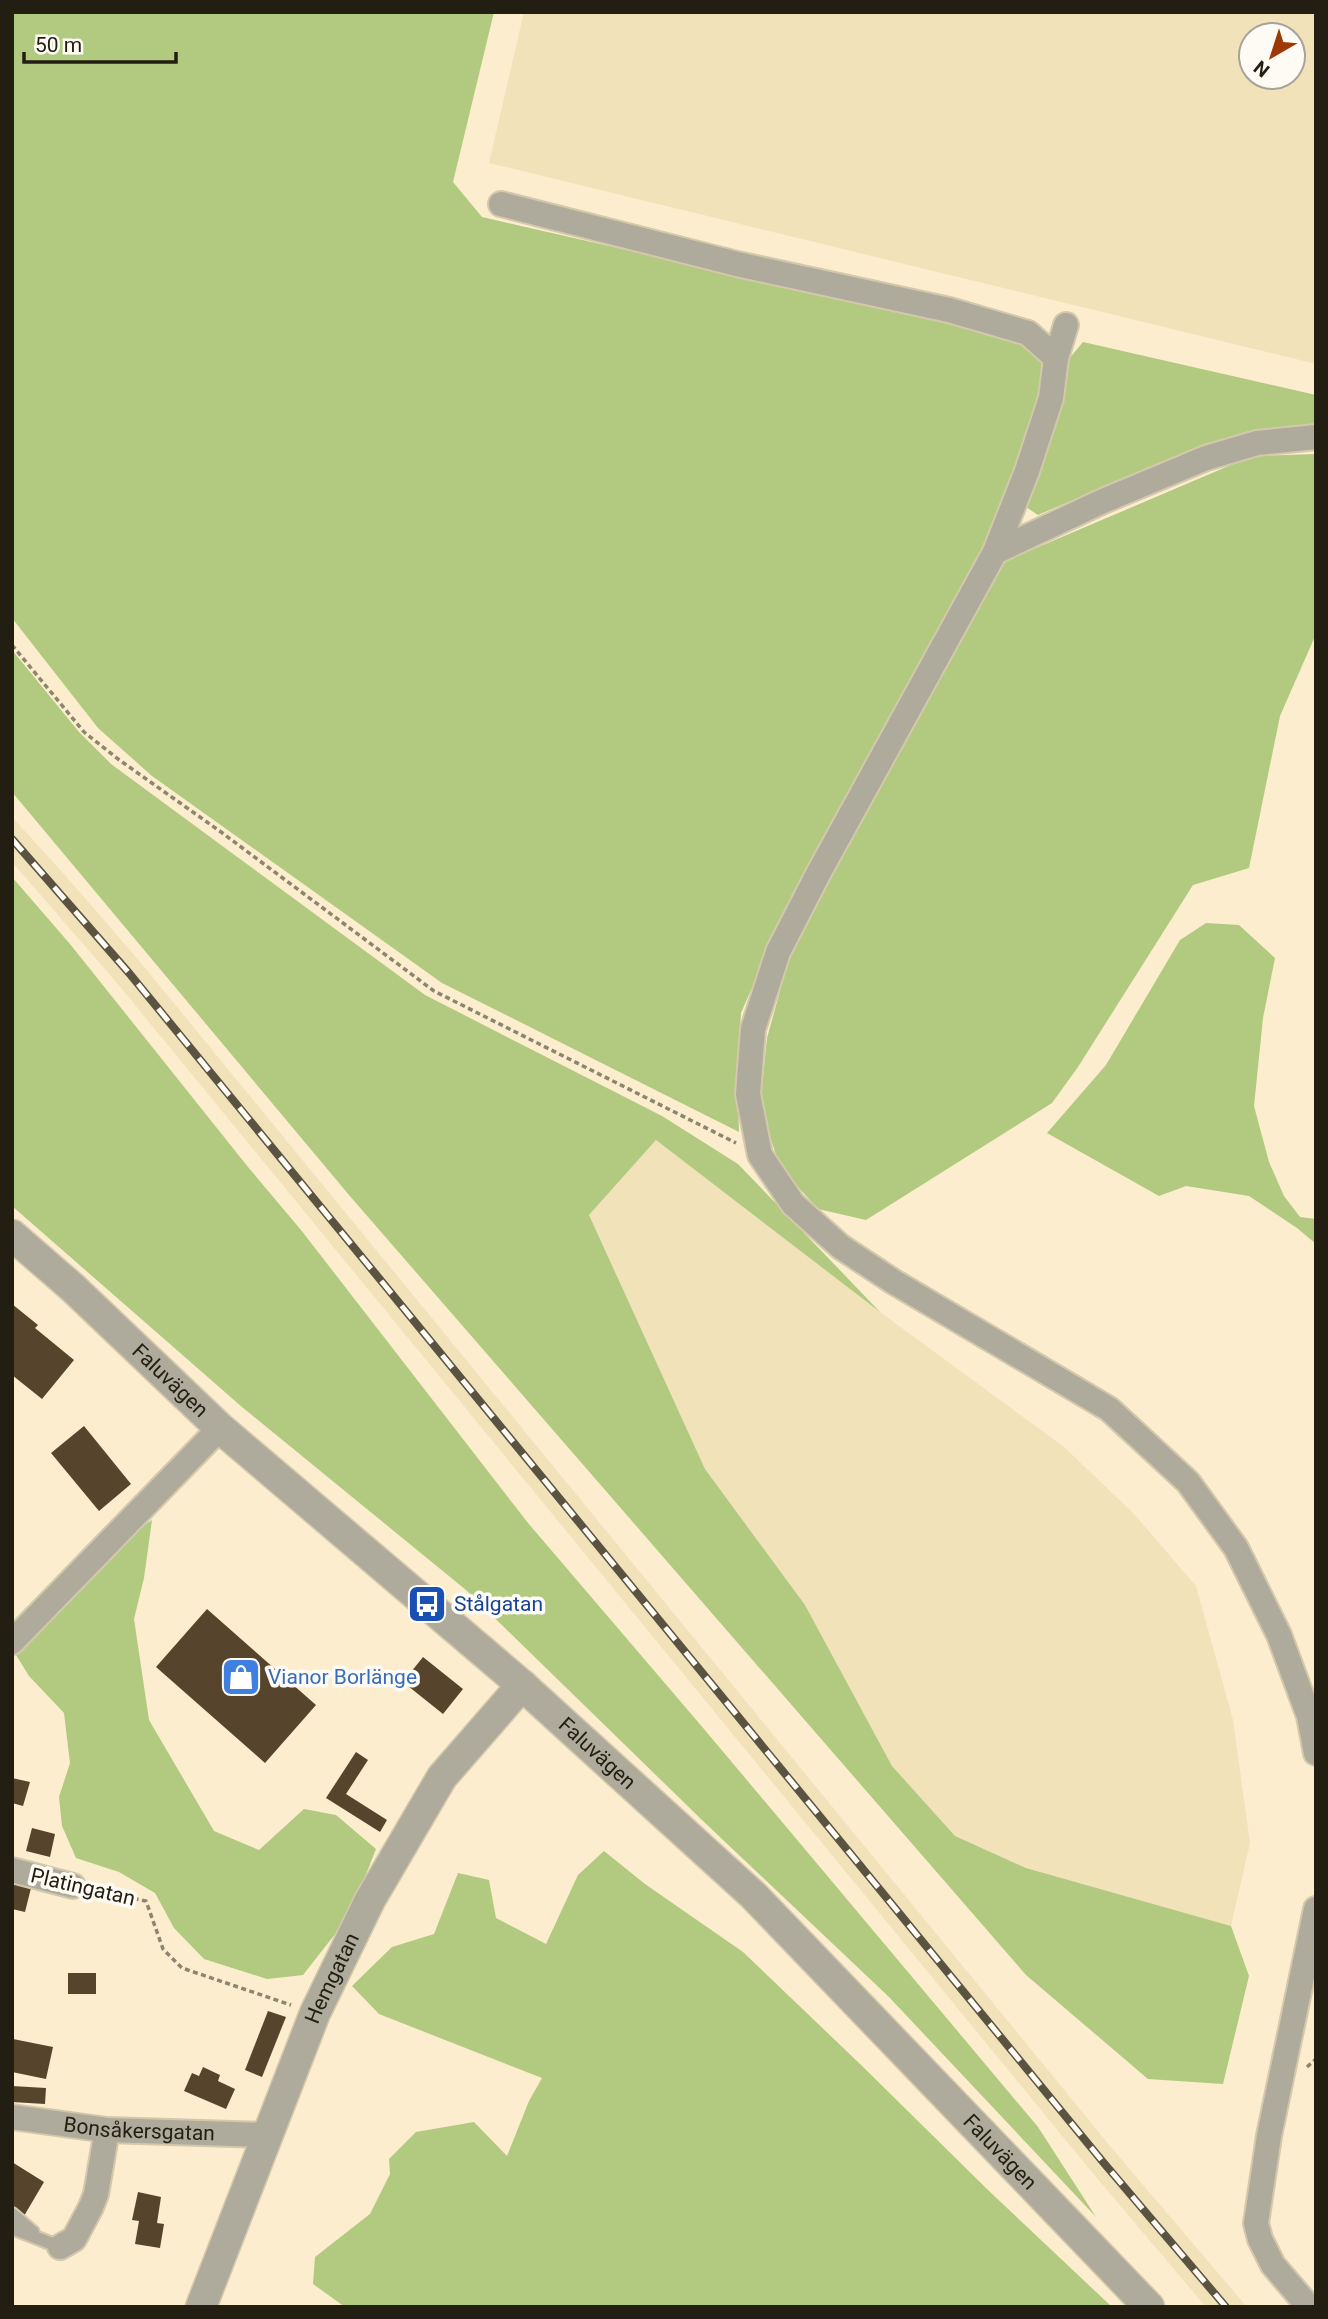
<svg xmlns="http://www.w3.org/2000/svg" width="1328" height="2319" viewBox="0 0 1328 2319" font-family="Roboto,sans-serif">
  <rect width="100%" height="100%" fill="#fbedcd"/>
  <path fill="#f2e2ba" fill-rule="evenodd" d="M524,12h780l12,3v349l-827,-201zM1251,35h42v42h-42z
    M12,817l52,57 77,89 974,1189 132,155h-41l-115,-136 -974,-1188 -105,-121z
    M656,1140l224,172 184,135 69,66 63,73 37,134 17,123 -19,83 -205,-58 -71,-31 -63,-71 -87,-161 -100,-136 -116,-254z"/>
  <path fill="#b1ca80" d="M12,12h482l-41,170 29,35 531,121 29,25 -3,47 -57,140 -209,389 -32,74 -4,58 2,61 -297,-149 -290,-207 -54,-48 -86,-110z
    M1083,342l233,53v30l-59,7 -53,12 -166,71 -12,-8 36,-102 5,-44z
    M1316,454v180l-36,82 -31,152 -56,17 -115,182 -26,36 -186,117 -48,-11 -38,-42 -20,-61 7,-68 23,-83 192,-363 19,-29 251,-107z
    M12,650l67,82 32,32 314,231 237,121 76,48 142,148 -224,-172 -67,75 116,254 100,136 87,161 63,70 71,32 205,58 18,50 -26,108 -75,-5 -122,-104 -677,-780 -337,-403z
    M12,877l58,67 178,223 53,63 227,293 176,206 334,398 58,90 -207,-220 -187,-177 -236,-230 -224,-183 -230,-201z
    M1206,923l33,2 36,33 -12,60 -9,88 15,56 15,34 16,21 16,2v25l-19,-16 -48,-32 -63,-10 -27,10 -112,-63 59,-68 74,-125z
    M152,1520l-8,58 -10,41 15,101 65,111 45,19 45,-41 32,6 40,34 -26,66 -47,60 -36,4 -63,-20 -30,-31 -19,-35 -36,-21 -43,-14 -14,-32 -3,-29 11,-34 -6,-50 -35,-37 -13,-21 21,-29 87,-88z
    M604,1851l41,33 98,68 116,111 129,127 124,117h-767l-32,-23 2,-27 55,-43 20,-40 -1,-15 27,-27 58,-10 33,34 22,-55 13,-23 -163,-64 -27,-28 40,-39 42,-13 24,-61 31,7 7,38 50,26 32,-69z"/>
  <path fill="#56452c" d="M12,1304l26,21 -3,3 39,32 -32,39 -30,-24z
    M84,1426l47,58 -32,27 -48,-58z
    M207,1609l109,96 -51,58 -109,-96z
    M423,1657l40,32 -20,25 -40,-32z
    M356,1752l12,8 -22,34 41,26 -7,12 -54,-34z
    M12,1778l18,4 -7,24 -11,-3z
    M32,1828l23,6 -5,23 -24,-6z
    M12,1883l19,5 -6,24 -13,-3z
    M68,1973h28v21h-28z
    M268,2011l18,6 -24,60 -17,-7z
    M13,2039l40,8 -7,32 -34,-7z
    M203,2067l17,8 -2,6 17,8 -9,20 -42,-18 8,-18 7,3z
    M12,2086l34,2 -1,16 -33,-2z
    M12,2162l32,20 -20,34 -12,-7z
    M138,2192l23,5 -4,26 7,1 -4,24 -25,-4 4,-23 -7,-1z"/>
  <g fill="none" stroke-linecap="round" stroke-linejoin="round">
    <g stroke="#d4c8ab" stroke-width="16">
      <path id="service" d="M12,2214l21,18
        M12,2228l48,19"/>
    </g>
    <g stroke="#d4c8ab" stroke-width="28">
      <g id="minor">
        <path d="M501,204l236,60 212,46 79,23 28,25 -5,40 -24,73 -32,81 -177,322 -40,78 -25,77 -5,65 12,61 33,49 48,43 53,35 215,127 79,73 48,66 43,87 30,81 7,37"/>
        <path d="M1056,358l10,-33"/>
        <path d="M995,552l108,-51 103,-43 51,-15 59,-6"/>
        <path d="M12,1642l208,-214"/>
        <path d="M12,1870l61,16"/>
        <path id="s1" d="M12,2117l95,13 160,5"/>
        <path d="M60,2247l14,-8 17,-32 5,-13 11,-64"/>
        <path d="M1309,2307l-36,-42 -13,-26 -4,-16 13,-87 47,-227"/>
      </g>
    </g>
    <g stroke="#d4c8ab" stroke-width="33">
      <g id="tertiary">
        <path id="s2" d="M12,1235l61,53 147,140 302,257 231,210 396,412"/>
        <path id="s3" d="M201,2307l114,-294 55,-113 72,-123 80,-92"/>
      </g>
    </g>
    <path stroke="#8e856f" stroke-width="3.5" stroke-dasharray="5 3.5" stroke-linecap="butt" d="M12,645l72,87 34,27 103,73 213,159 302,152
      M92,1890l54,11 17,48 19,19 109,37
      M1307,2067l9,-8"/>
    <use href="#service" stroke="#aeab9d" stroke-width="12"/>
    <use href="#minor" stroke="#aeab9d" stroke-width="24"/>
    <use href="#tertiary" stroke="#aeab9d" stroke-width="30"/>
    <g stroke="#5a5342" stroke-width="8">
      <path id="rail" d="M12,839l117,134 974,1189 123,145"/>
    </g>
    <use href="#rail" stroke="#fefbf5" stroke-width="5" stroke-dasharray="16" stroke-linecap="butt"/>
  </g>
  <defs>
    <g id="bus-square" transform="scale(2.0125)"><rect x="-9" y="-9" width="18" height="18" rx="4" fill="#1a4fb4" stroke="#fefbf5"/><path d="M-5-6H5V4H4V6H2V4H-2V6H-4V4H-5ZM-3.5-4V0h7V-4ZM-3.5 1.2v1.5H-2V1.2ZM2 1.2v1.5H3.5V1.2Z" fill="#fff"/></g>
    <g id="shop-square" transform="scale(2.0125)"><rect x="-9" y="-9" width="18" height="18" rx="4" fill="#3f7fe0" stroke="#fefbf5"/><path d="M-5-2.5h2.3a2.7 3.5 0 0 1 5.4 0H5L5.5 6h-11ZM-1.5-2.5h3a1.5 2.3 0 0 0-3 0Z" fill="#fff"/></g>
  </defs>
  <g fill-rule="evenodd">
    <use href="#bus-square" x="427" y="1604"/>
    <use href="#shop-square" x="241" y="1677"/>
  </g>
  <g text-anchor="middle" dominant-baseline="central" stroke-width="7" stroke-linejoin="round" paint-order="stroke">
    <g font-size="21" fill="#221e12" stroke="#fefbf5">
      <text stroke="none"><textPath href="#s2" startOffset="215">Faluvägen</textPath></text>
      <text stroke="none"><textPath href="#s2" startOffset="782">Faluvägen</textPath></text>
      <text transform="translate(83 1887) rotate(13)">Platingatan</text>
      <text stroke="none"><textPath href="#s3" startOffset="354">Hemgatan</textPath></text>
      <text stroke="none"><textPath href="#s1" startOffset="128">Bonsåkersgatan</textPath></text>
      <text stroke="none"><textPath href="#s2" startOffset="1349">Faluvägen</textPath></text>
    </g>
    <g font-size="21" fill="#164399" stroke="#fefbf5" text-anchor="start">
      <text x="454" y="1604">Stålgatan</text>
    </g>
    <g font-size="21" fill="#366cbe" stroke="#fefbf5" text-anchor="start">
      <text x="268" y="1677">Vianor Borlänge</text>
    </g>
  </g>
  <rect width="1328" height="2319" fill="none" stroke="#221e12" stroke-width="28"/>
  <g transform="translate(1272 56) rotate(219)"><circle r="33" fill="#fefbf5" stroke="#a6a39a" stroke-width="2"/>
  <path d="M0-5L12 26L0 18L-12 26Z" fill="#9d3906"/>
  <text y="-10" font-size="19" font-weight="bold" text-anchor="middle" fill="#221e12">N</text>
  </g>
  <path d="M24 52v10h152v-10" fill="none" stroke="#221e12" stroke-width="3.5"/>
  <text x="35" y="52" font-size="21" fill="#221e12" stroke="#fefbf5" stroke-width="5" paint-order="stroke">50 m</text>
</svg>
